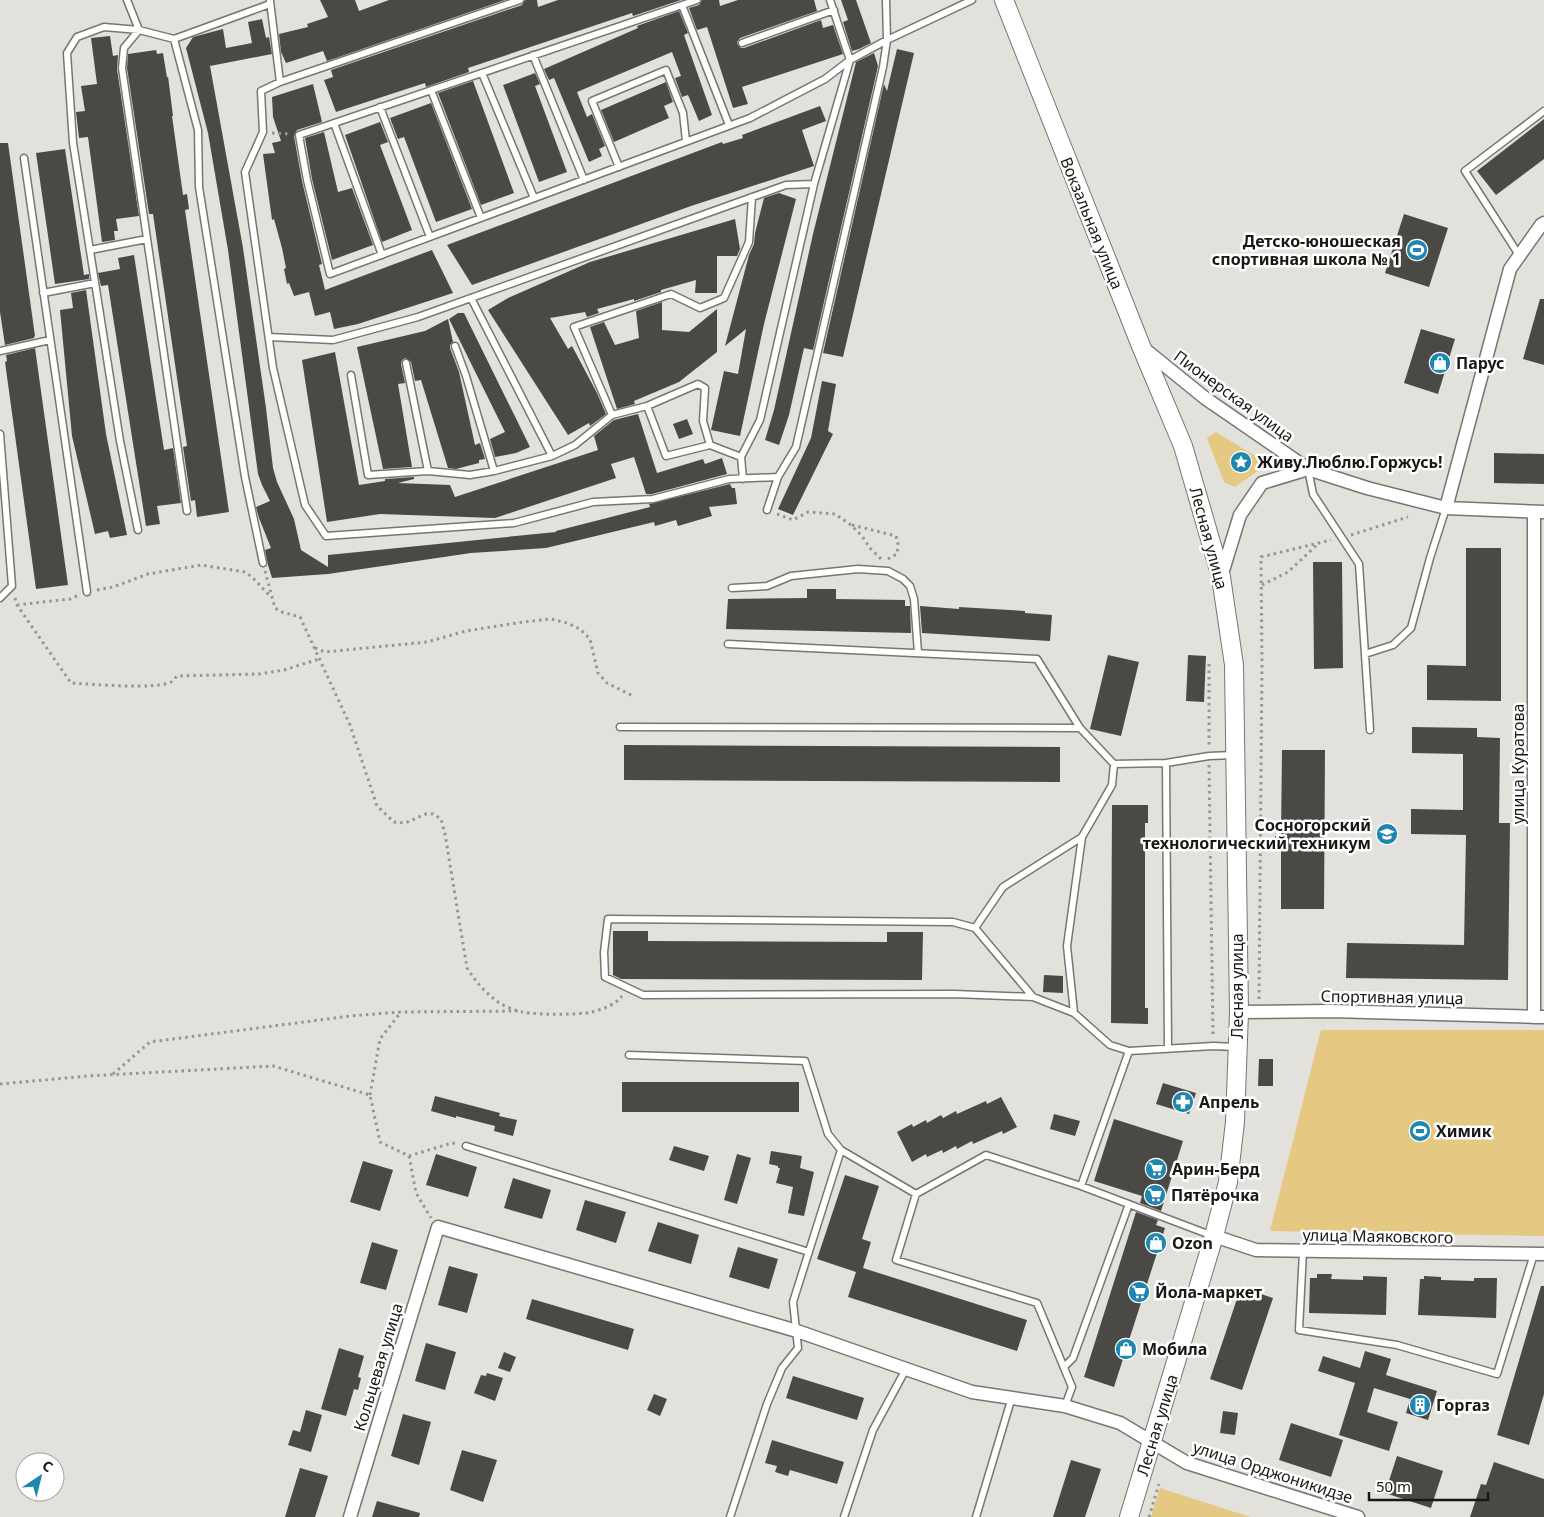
<svg xmlns="http://www.w3.org/2000/svg" width="1544" height="1517" viewBox="0 0 1544 1517" font-family="'Noto Sans',sans-serif">
  <rect width="100%" height="100%" fill="#e3e1dc"/>
  <path fill="#e5c881" d="M1216,432l44,27 2,9 -27,19 -11,-5 -17,-44z
    M1321,1030h223v206l-274,-5z
    M1160,1488l90,29h-99z"/>
  <path fill="#4b4945" d="M320,0h35l4,11 30,-11h116l-178,61 -4,-10 -37,12 -5,-11 -2,-18 29,-7 -1,-3 21,-7z
    M525,0h12l1,7 20,-7h123l-48,16 -1,-3 -164,55 1,4 -43,15 -1,-4 -89,29 -12,-32 9,-3 -2,-7 191,-65z
    M702,0h17l1,6 18,-6h76l3,11 -77,27 -3,4 1,3 3,3h3l77,-28 2,8 10,-3 10,29 -101,33 6,17 -15,4 -26,-81 -10,3 -8,-22 10,-3z
    M841,0h15l15,43 -12,6 -7,2 -9,-29 5,-2z
    M679,11l9,22 -4,2 28,80 -13,6 -11,-26 -6,2 -7,-19 6,-2 -9,-24 -95,40 10,25 5,-3 13,32 -6,3 3,7 -13,6 -35,-84 -5,2 -5,-11 94,-41 -1,-2z
    M262,19l4,19 3,-1 3,17 -62,12 33,182 23,160 7,60 4,14 17,37 7,31 27,17v-12l228,-23v-1l94,-24 -1,-3 81,-20 2,4h3l2,16 -28,3 3,9 -34,10 -2,-6 -21,6 -1,-4 -108,26 -75,5 -143,21 -56,4 -4,-13 -3,-15 6,-2 -12,-30 -3,-11 14,-6 -8,-16 -4,-11 -30,-224 -20,-117 -22,-85 7,-11 30,-8 3,19 26,-5 -4,-21z
    M110,36l3,20 5,-1 -1,14 22,147 -23,3 2,12h-4l1,9 -13,2 -14,-105 -9,1 -3,-26 9,-1 -4,-25 16,-2 -6,-46z
    M897,49l17,4 -71,304 -20,-4 61,-269 3,7z
    M156,50l1,4 6,-1 4,25 1,-2 5,40h-1l11,79 4,-1 2,15 -4,1 44,302 -32,5 -2,-17 -4,1 -8,-54 4,-1 -34,-232h-4l-22,-146 1,-14z
    M874,53l4,13 -65,284 -9,-2 -15,67 -10,30 -14,-5 9,-30 39,-176 43,-172z
    M535,73l5,11 -5,2 32,86 -28,10 -36,-97z
    M473,81l41,112 -33,12 -43,-112z
    M666,82l7,20 -9,4 5,12 -55,24 -13,-32z
    M313,84l9,38 -25,8 -3,6 8,45 20,83 -3,1 6,25 107,-40 21,43 -95,31 -24,5 -4,-17 -15,4 -6,-24 -15,4 -5,-13 -2,1 -3,-15 2,-1 -4,-20 -8,-29 -2,1 -9,-66 12,-1 -3,-10 9,-2 -8,-24 -1,-20z
    M431,103l41,106 -36,13 -32,-85 -6,2 -8,-21z
    M820,106l6,15 -24,9 12,36 -123,40 -219,79 -25,-40 275,-103 1,2 20,-6 -1,-3z
    M1544,119v40l-48,36 -19,-24z
    M380,122l8,20 -8,3 32,85 -30,12 -37,-107z
    M324,132l14,60 14,-4 21,57 -41,15 -20,-81 -7,-41z
    M0,143h8l27,193 -1,1v1l-29,7 -5,-33z
    M65,149l19,126 5,-1v5l-34,5 -19,-131z
    M779,193l17,6 -32,125 -24,112 -29,-6 13,-59 14,3 8,-45 -21,17 24,-91 5,-11 1,-11 9,-35z
    M1404,214l44,14 -19,59 -44,-14z
    M735,219l5,30 -3,7h-20v37h-22l1,-13 -35,10v2l-27,9v-2l-37,10 2,4 -12,4 -2,-5 -35,6 18,31 4,-3 25,47 9,21 -16,12 -1,-3 -21,12 -80,-125 20,-12 82,-36z
    M134,255l30,195 9,-2 8,55 -24,3 3,18 -14,2 -38,-241 -7,1 -3,-13 22,-4 -2,-11z
    M86,290l20,144 21,101 -17,3 -2,-7 -13,3 -23,-98 -12,-126 13,-2 -2,-15z
    M1540,299h4v66l-21,-6z
    M662,302v28l27,2 28,-23v43l-38,30 -45,19 1,3 -18,5 -27,-82 14,-5 11,23 24,-7 -3,-27z
    M458,313h6l66,134 -14,6 -21,4 -5,-18 15,-7 -56,-113z
    M448,319l5,23 -3,3v3l9,24 16,73 5,-2 5,16 -6,1v3l-23,6 -8,-1 -27,-88 -6,1 -4,-19 -6,-4 -3,2 -1,4 4,19 -7,1 14,83 -29,2 -26,-122 68,-16z
    M1421,329l34,10 -17,55 -34,-11z
    M35,348l33,237 -32,4 -31,-227 2,-1 -1,-6z
    M335,352l24,133 26,-4v-2l29,-2v2l-16,4 52,2 5,12 143,-47 -4,-14 20,-16 24,-6 19,59 46,-14 2,5 17,-6 5,16 -75,20h-6l-12,-37 -23,7 5,14 -121,40 -115,-4 -53,8 -25,-162z
    M822,381l14,3 -8,47 5,3 -40,81 -15,-6 33,-71z
    M687,419l6,15 -14,5 -6,-15z
    M1494,453l50,1v30l-50,-1z
    M1466,548h35v153l-74,-1v-35l39,1z
    M1313,562h29l1,106 -29,1z
    M807,589h29v10l69,1v6h5l1,27 -185,-4 2,-30 79,-1z
    M920,606l39,3v-2l66,4v2l27,2 -2,26 -128,-8z
    M1108,655l31,7 -18,74 -31,-7z
    M1188,655l18,1 -2,46 -18,-1z
    M1412,727l65,1v9l23,1 -1,85h11l-2,157 -162,-2 1,-35 117,2 2,-110 -55,-1v-25l52,1v-56l-51,-1z
    M624,745l436,2v35l-436,-2z
    M1282,750h43l-1,159h-43v-59h-6v-14h6z
    M1112,805h36v18h-3v185h3v16l-37,-1z
    M613,931h35v10l239,1v-10h36l-1,48 -301,-1 -8,-4z
    M1044,975l19,1v17l-20,-1z
    M1259,1059h14v27h-15z
    M622,1082h177v30h-177z
    M1163,1083l33,10 -7,21 -33,-10z
    M435,1096l65,17 -1,3 18,4 -4,16 -19,-5 1,-5 -39,-10v2l-25,-7z
    M1001,1097l16,30 -14,7 -1,-3 -29,13 -1,-3 -15,8 -1,-3 -13,7 -1,-3 -15,7 -1,-3 -14,8 -15,-30 15,-8 1,3 13,-7 1,3 14,-8 2,3 13,-7 1,3 29,-13 1,3z
    M1054,1114l26,7 -5,15 -25,-7z
    M1114,1119l69,22 -22,70 -21,-8 2,-7 -48,-15z
    M674,1146l35,10 -5,15 -35,-11z
    M771,1151l31,5 -2,12 14,4 -10,44 -16,-3 5,-26 -17,-4 4,-15h-2v-2l-9,-2z
    M436,1154l41,13 -9,30 -42,-12z
    M737,1154l14,4 -14,46 -13,-4z
    M363,1161l30,9 -13,41 -30,-9z
    M845,1175l34,11 -17,53 9,3 -8,26 164,52 -10,31 -169,-54 8,-25 -39,-13z
    M513,1178l38,12 -9,29 -38,-11z
    M585,1200l41,12 -10,31 -40,-13z
    M1136,1212l22,8 -2,5 9,3 -51,159 -30,-10z
    M658,1222l41,13 -8,29 -43,-13z
    M372,1242l26,8 -12,40 -26,-7z
    M738,1247l40,12 -9,30 -40,-12z
    M449,1266l29,8 -11,39 -29,-8z
    M1317,1274h15l-1,5 32,1v-4l24,1 -1,38 -77,-2 1,-35h7z
    M1424,1276l17,1v3l33,1v-3h23l-1,40 -78,-3 2,-36h4z
    M1541,1286h3v108l-15,51 -32,-10z
    M1241,1287l32,11 -31,92 -32,-11z
    M532,1299l102,30 -6,21 -102,-31z
    M426,1343l30,9 -11,38 -30,-9z
    M339,1348l25,8 -6,21 3,1 -3,12 -4,-1 -8,27 -25,-7z
    M1365,1351l26,8 -5,16 51,16 -9,29 -22,-7 4,-14 -36,-11 -7,24 31,10 -9,29 -50,-16 16,-52 -37,-12 5,-15 37,12z
    M504,1352l12,5 -6,15 -12,-4z
    M487,1373l16,5 -8,23 -21,-8 7,-18 5,1z
    M793,1376l71,22 -7,22 -71,-22z
    M654,1394l13,5 -7,17 -13,-6z
    M306,1410l16,5 -11,37 -23,-7 5,-15 7,2z
    M1223,1411l15,2 -3,22 -15,-2z
    M403,1414l28,8 -12,43 -28,-9z
    M1291,1423l52,17 -12,37 -52,-17z
    M772,1440l72,22 -7,22 -47,-14 -2,6 -13,-4 2,-6 -12,-3z
    M462,1450l35,10 -14,42 -33,-12z
    M1397,1456l46,15 -12,37 -46,-15z
    M1071,1460l30,9 -16,48h-32z
    M1494,1462l50,17v38h-74l11,-33 5,1z
    M300,1468l28,8 -13,41h-30z
    M377,1501l43,12 -1,4h-47z"/>
  <g fill="none" stroke-linecap="round" stroke-linejoin="round">
    <g stroke="#787671" stroke-width="9">
      <path id="lane" d="M127,0l12,30 -15,18 -2,20 65,443
        M520,0l-240,82 -19,9 2,41 -18,40 28,196 32,137 21,31 188,-13 79,-21 60,-3 76,-20 49,-2
        M697,0l-398,135 8,45 23,94 420,-156 75,-39 25,-19 37,-20 85,-40
        M270,1l10,81
        M682,5l47,120
        M174,39l24,91 1,57 46,290 18,86
        M742,43l92,-33
        M533,55l51,125
        M482,73l52,125
        M431,90l50,128
        M380,107l50,130
        M334,123l48,132
        M24,158l63,434
        M619,167l-27,-66 74,-31 17,43 3,28
        M90,250l57,-11
        M1519,255l-54,-84 79,-60
        M43,293l52,-10
        M471,298l81,158
        M269,337l64,3 85,-23 368,-132 28,-1
        M455,346l11,30 28,95
        M0,351l50,-11
        M406,363l22,108
        M351,375l17,100 60,-4 42,4 24,-4 58,-15 23,-11 37,-30 35,-9 51,-22 7,4 -2,33 7,24 31,12
        M647,406l19,50 44,-11
        M612,415l-38,-88 97,-33 29,14 24,-10 25,-56 3,-45
        M0,434l12,152 -12,12
        M1308,469l5,25 46,70 11,166
        M743,479l-2,-22 19,-37 54,-236 36,-124 -20,-60
        M767,510l11,-33 18,-30 87,-380 4,-27 -1,-40
        M138,530l-18,-89 -47,-298 -6,-90 10,-16 27,-10 35,3 35,9 96,-35
        M732,588l35,-2 24,-10 67,-7 30,2 15,8 7,7 4,13 4,54
        M728,644l309,15 43,69
        M1365,654l28,-9 18,-17 19,-70 16,-50
        M620,727l460,1 34,36 52,-1 43,-7 25,-1
        M1166,763l2,285
        M975,928l28,-41 79,-50
        M1033,997l-79,-3 -311,1 -38,-18 -1,-25 4,-33 345,3 22,6 58,69 41,16 36,32 19,6 84,-5 23,1
        M1074,1013l-7,-67 15,-109 30,-52 2,-21
        M629,1055l176,6 23,73 13,16 75,44 70,-39 95,31 132,50
        M466,1146l343,106
        M1081,1186l48,-135
        M916,1194l-20,66 141,43 35,84 -7,19
        M1303,1251l-4,79 98,15 100,29 37,-120
        M1064,1367l9,-9 56,-154
        M730,1517l37,-113 15,-36 16,-20 -5,-46 48,-152
        M844,1517l29,-87 33,-61
        M976,1517l36,-120"/>
    </g>
    <g stroke="#787671" stroke-width="15">
      <path id="street" d="M1142,347l63,51 103,71 59,19 79,20 98,4
        M1446,508l64,-239 31,-44 3,-2
        M1221,577l19,-62 22,-32 46,-14
        M1239,1012l92,-1 213,6
        M1534,1017v-505
        M1214,1236l42,14 288,4
        M350,1517l88,-290 359,104 175,61 93,14 55,17 67,40 171,54"/>
    </g>
    <g stroke="#787671" stroke-width="20">
      <path id="secondary" d="M1004,0l137,346 42,100 38,131 13,88 5,347 -4,110 -7,60 -14,54 -85,281"/>
    </g>
    <path stroke="#969591" stroke-width="3" stroke-dasharray="2.5 4" stroke-linecap="butt" d="M272,133l18,1
      M777,514l16,6 15,-8 27,2 16,11 11,11 8,12 13,13
      M852,525l44,11 2,8 -1,10 -11,6
      M1351,535l57,-18
      M265,571l10,37 7,4 18,5 50,108 27,81 17,16 11,1 21,-9h7l8,5 4,15 22,134c9,14 20,27 34,36 6,3 15,7 22,8 14,3 55,3 69,0 11,-3 23,-7 30,-16
      M1262,585l26,-13 31,-29
      M97,590l16,-3 35,-13 53,-9 44,7 7,5 18,19
      M15,598l2,7 54,78c21,1 84,7 100,-1 3,-2 4,-4 6,-6l82,-2 25,-4 35,-11
      M17,605l53,-6 7,-3
      M315,648l10,4 102,-10 39,-11 57,-9 28,-3 16,4 13,6 10,10 8,34 9,10 26,13
      M1209,664v82
      M1209,765l4,271
      M1259,999l3,-334 -1,-108 70,-17
      M113,1074l37,-32 200,-26 51,-4 117,-1
      M0,1084l88,-8 185,-10 97,29 10,47 29,14 43,-13 5,1
      M370,1095l10,-56 21,-27
      M409,1156l7,37 15,25
      M1149,1517l10,-33"/>
    <use href="#lane" stroke="#fff" stroke-width="6"/>
    <use href="#street" stroke="#fff" stroke-width="12"/>
    <use href="#secondary" stroke="#fff" stroke-width="18"/>
  </g>
  <defs>
    <g id="stadium-disc" transform="scale(1.125)"><circle r="9.5" fill="#1f87af" stroke="#fff"/><path d="M0-5a6.5 5 0 1 0 0 10a6.5 5 0 1 0 0-10ZM-3.5-1.8h7v3.6h-7Z" fill="#fff"/></g>
    <g id="shop-disc" transform="scale(1.125)"><circle r="9.5" fill="#1f87af" stroke="#fff"/><path d="M-5-2.5h2.3a2.7 3.5 0 0 1 5.4 0H5L5.5 6h-11ZM-1.5-2.5h3a1.5 2.3 0 0 0-3 0Z" fill="#fff"/></g>
    <g id="sight-disc" transform="scale(1.125)"><circle r="9.5" fill="#1f87af" stroke="#fff"/><path d="M0-6L1.8-2.2L6-1.7L2.9 1.2L3.7 5.4L0 3.3L-3.7 5.4L-2.9 1.2L-6-1.7L-1.8-2.2Z" fill="#fff"/></g>
    <g id="university-disc" transform="scale(1.125)"><circle r="9.5" fill="#1f87af" stroke="#fff"/><path d="M0-5L7-2L0 1L-7-2ZM-4 1L0 2.5L4 1V4Q0 6-4 4Z" fill="#fff"/></g>
    <g id="pharmacy-disc" transform="scale(1.125)"><circle r="9.5" fill="#1f87af" stroke="#fff"/><path d="M-2-6h4v4h4v4h-4v4h-4v-4h-4v-4h4Z" fill="#fff"/></g>
    <g id="supermarket-disc" transform="scale(1.125)"><circle r="9.5" fill="#1f87af" stroke="#fff"/><path d="M-6-5.5h2.5l.6 2H6L4.5 2H-2.5L-4.4-4H-6ZM-1.5 3.2a1.3 1.3 0 1 0 .1 0ZM3 3.2a1.3 1.3 0 1 0 .1 0Z" fill="#fff"/></g>
    <g id="building-disc" transform="scale(1.125)"><circle r="9.5" fill="#1f87af" stroke="#fff"/><path d="M-4-6H4V6H1V3H-1V6H-4ZM-2.5-4.3h1.7v1.8h-1.7ZM.8-4.3h1.7v1.8H.8ZM-2.5-1h1.7V.8h-1.7ZM.8-1h1.7V.8H.8Z" fill="#fff"/></g>
  </defs>
  <g fill-rule="evenodd">
    <use href="#stadium-disc" x="1417" y="250"/>
    <use href="#shop-disc" x="1440" y="363"/>
    <use href="#sight-disc" x="1241" y="462"/>
    <use href="#university-disc" x="1387" y="834"/>
    <use href="#pharmacy-disc" x="1183" y="1102"/>
    <use href="#stadium-disc" x="1420" y="1131"/>
    <use href="#supermarket-disc" x="1156" y="1169"/>
    <use href="#supermarket-disc" x="1155" y="1195"/>
    <use href="#shop-disc" x="1156" y="1243"/>
    <use href="#supermarket-disc" x="1139" y="1292"/>
    <use href="#shop-disc" x="1126" y="1349"/>
    <use href="#building-disc" x="1420" y="1405"/>
  </g>
  <g text-anchor="middle" dominant-baseline="central" stroke-width="5" stroke-linejoin="round" paint-order="stroke">
    <g font-size="16" fill="#191816" stroke="#fff">
      <text transform="translate(1092 223) rotate(68)">Вокзальная улица</text>
      <text transform="translate(1234 396) rotate(36)">Пионерская улица</text>
      <text transform="translate(1209 538) rotate(75)">Лесная улица</text>
      <text transform="translate(1518 764) rotate(-90)">улица Куратова</text>
      <text transform="translate(1237 986) rotate(-90)">Лесная улица</text>
      <text transform="translate(1392 997) rotate(1)">Спортивная улица</text>
      <text transform="translate(1378 1236) rotate(1)">улица Маяковского</text>
      <text transform="translate(378 1367) rotate(-73)">Кольцевая улица</text>
      <text transform="translate(1157 1425) rotate(-73)">Лесная улица</text>
      <text transform="translate(1273 1472) rotate(18)">улица Орджоникидзе</text>
    </g>
    <g font-size="16" font-weight="bold" fill="#191816" stroke="#fff" text-anchor="start">
      <text x="1401" y="241" text-anchor="end">Детско-юношеская<tspan x="1401" dy="18">спортивная школа № 1</tspan></text>
      <text x="1456" y="363">Парус</text>
      <text x="1257" y="462">Живу.Люблю.Горжусь!</text>
      <text x="1371" y="825" text-anchor="end">Сосногорский<tspan x="1371" dy="18">технологический техникум</tspan></text>
      <text x="1199" y="1102">Апрель</text>
      <text x="1436" y="1131">Химик</text>
      <text x="1172" y="1169">Арин-Берд</text>
      <text x="1171" y="1195">Пятёрочка</text>
      <text x="1172" y="1243">Ozon</text>
      <text x="1155" y="1292">Йола-маркет</text>
      <text x="1142" y="1349">Мобила</text>
      <text x="1436" y="1405">Горгаз</text>
    </g>
  </g>
  <g transform="translate(40 1477) rotate(35)"><circle r="24" fill="#ffffff" stroke="#a3a3a2"/>
  <path d="M0-4L9 19L0 12L-9 19Z" fill="#1f87af"/>
  <text y="-8" font-size="14" font-weight="bold" text-anchor="middle" fill="#191816">С</text>
  </g>
  <path d="M1369 1492v8h119v-8" fill="none" stroke="#191816" stroke-width="2.5"/>
  <text x="1376" y="1492" font-size="15" fill="#191816" stroke="#ffffff" stroke-width="4" paint-order="stroke">50 m</text>
</svg>
